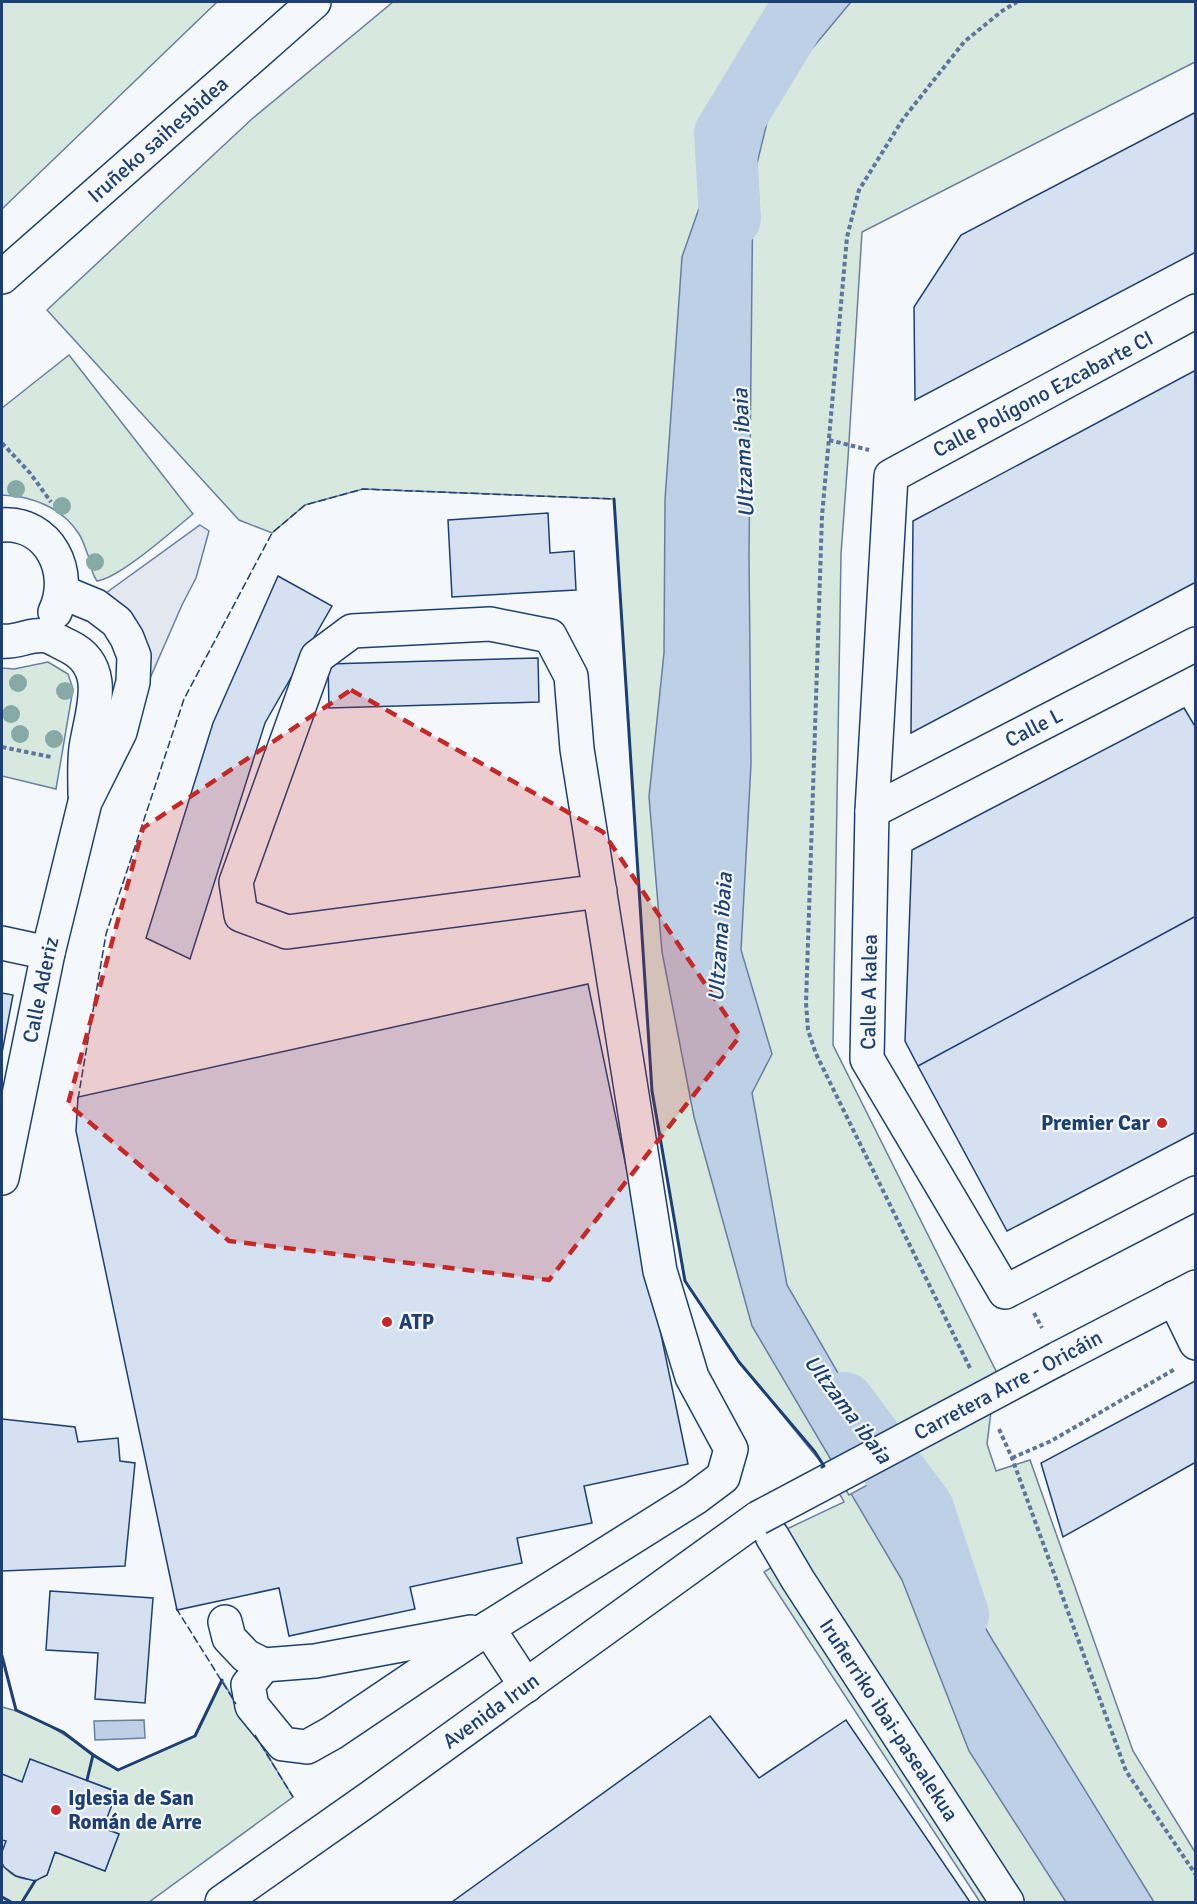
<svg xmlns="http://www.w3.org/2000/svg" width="1197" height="1904" viewBox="0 0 1197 1904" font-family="Signika,sans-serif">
  <rect width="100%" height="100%" fill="#f4f7fb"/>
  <path fill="#d7e8df" stroke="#687fa3" stroke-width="1.5" d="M2,2h215l-215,207z
    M393,2h802v60l-333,170 -14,226 -7,96 -8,491 163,326 -9,73 9,27 34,-11 103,291 62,101v50h-215l-216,-330 24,-15 -16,-21 72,-34 -20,-36 -85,-104 -54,-81 -33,-190 -38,-592 -251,-10 -58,16 -33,28 -33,-13 -192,-210 206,-192z
    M69,355l124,159c-20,16 -73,64 -96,67 -8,-11 -4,-15 -9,-26 -3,-7 -5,-15 -9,-21 -17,-27 -48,-38 -77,-39v-87z
    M48,662l20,12 5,15 -17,100 -54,-13v-108l12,1z
    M222,1680l71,117 -144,105h-147v-39c10,17 28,20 45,12l8,-23 50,19 14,-37 -16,-6 13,-37 -85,-31 -9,22 -20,-8v-67c43,10 79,40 116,63l77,-34z"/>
  <path fill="#e3e8f0" stroke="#687fa3" stroke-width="1.5" d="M200,525l9,6 -13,47 -14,27 -38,87 -38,-99z"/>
  <path fill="#bed0e5" stroke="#687fa3" stroke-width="1.5" d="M805,2h46l-77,92 -21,86 -4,374 2,210 -10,186 31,104 -20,39 35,192 206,356 161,261h-88l-97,-151 -67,-171 -150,-254 -58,-209 -32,-165 -13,-155 15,-144 1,-153 17,-243 43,-123z
    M144,1720l1,18 -50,2 -1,-19z"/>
  <path fill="#f4f7fb" stroke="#687fa3" stroke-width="1.5" d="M878,1436l19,33 -48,26 -20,-32z"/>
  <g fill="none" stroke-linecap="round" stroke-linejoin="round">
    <path stroke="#bed0e5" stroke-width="62" d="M730,218l-5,-84 80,-132
      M844,1403l79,106 35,106"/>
  </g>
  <path fill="#d5e0f0" stroke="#1d3f73" stroke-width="1.5" d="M1196,112v140l-281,148 -1,-93 47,-72z
    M1196,370v212l-285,151 2,-212z
    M548,513l2,40 24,-2 2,39 -124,7 -4,-77z
    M278,576l54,30 -67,117 -75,236 -44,-21 67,-215z
    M538,658l1,44 -210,6 -1,-44z
    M1184,708l12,20v188l-278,150 -13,-25 7,-191z
    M1196,916v216l-189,99 -89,-165z
    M588,984l100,480 -104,22 8,37 -75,15 5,25 -112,24 5,22 -126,27 -10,-48 -102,22 -101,-479 2,-34z
    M2,993l11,2 -11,58z
    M1195,1381l1,81 -133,75 -22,-74z
    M2,1419l73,8 3,15 40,-4 2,23 15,2 -10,103 -123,5z
    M50,1591l103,7 -8,105 -50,-4 3,-46 -52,-3z
    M710,1716l49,62 87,-58 124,182h-518z
    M30,1759l87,33 -14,36 16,6 -14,37 -50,-19 -8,23 -12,6 -19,-5 -12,-9 -2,-4v-11l4,-11 -4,-1v-66l20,8z"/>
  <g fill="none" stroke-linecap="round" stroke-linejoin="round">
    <g stroke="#1d3f73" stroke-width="36">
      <g id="minor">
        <path d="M1196,311l-305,165 -19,335 -5,248 138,233 191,-99"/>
        <path d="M2,525c47,-3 72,47 53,87"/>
        <path d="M2,641c15,2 29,-8 45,-5 7,2 14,7 21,10 44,21 23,67 18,102 -2,15 -1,31 -1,46"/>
        <path id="s1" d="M872,811l324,-167"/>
        <path d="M2,943l46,10"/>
        <path id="s2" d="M2,1178l46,-225 37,-151 35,-70 13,-50 1,-26 -7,-18 -10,-16 -21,-16 -34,-14"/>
        <path d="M1174,1298l22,45"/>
        <path d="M1057,1359l139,-72"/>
        <path id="s3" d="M772,1536l26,44 209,322"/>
        <path d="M225,1622l4,16 17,18 18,9 51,-4 156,-29"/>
        <path d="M264,1665l-16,20 4,21 31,38 24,3 25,-14 156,-105"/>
        <path d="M526,1686l-38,-58 207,-130 28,-21 8,-28 -39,-72 -32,-106 -83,-522 -6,-73 -21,-40 -60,-12 -138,7 -35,26 -81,225 5,33 46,17 313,-41"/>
        <path id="s4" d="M222,1902l148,-104 388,-280"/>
      </g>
    </g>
    <g stroke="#1d3f73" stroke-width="36">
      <g id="highway">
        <path id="s5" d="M2,277l312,-275"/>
      </g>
    </g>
    <path stroke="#5e769c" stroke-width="4" stroke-dasharray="4.5 3" stroke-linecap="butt" d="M829,440l40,10
      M2,443l28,30 21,29
      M2,747l49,10
      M1034,1313l8,15
      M970,1368l-154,-314 -8,-24 -2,-27 16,-487 25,-279 12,-47 44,-71 61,-77 38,-31 15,-9
      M999,1429l13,29 114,313 70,104
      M1012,1458l39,-17 124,-72"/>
    <use href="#minor" stroke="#f4f7fb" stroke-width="33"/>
    <use href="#highway" stroke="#f4f7fb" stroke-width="33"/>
    <g stroke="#1d3f73" stroke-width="36" stroke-linecap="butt">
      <path id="minor-bridge" d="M758,1518l299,-159"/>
    </g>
    <use href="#minor-bridge" stroke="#f4f7fb" stroke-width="33"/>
    <path stroke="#1d3f73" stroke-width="1.5" stroke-dasharray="8 3" stroke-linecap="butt" d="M78,1099l28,-165 78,-235 88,-166 33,-28 58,-16 251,10
      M176,1608l60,96
      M255,1735l38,62"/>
    <path stroke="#1d3f73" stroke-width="3" d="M614,499l38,592 33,190 54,81 76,90 9,14 -2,1
      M2,1656l14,54 47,22 30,23 -6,25
      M93,1755l25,15 77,-34 27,-56
      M2,1897l9,5
      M22,1902l13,-21"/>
  </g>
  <g fill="#86aba6">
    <circle cx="16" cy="489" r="9"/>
    <circle cx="62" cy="506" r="9"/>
    <circle cx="95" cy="562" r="9"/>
    <circle cx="18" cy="683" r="9"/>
    <circle cx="65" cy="691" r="9"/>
    <circle cx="11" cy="714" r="9"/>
    <circle cx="20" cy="734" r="9"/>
    <circle cx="54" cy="739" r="9"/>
  </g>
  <path fill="#c62828" fill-opacity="0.2" stroke="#c62828" stroke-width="4.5" stroke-dasharray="12 8" stroke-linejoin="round" d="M351,690l252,142 137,204 -191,244 -320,-39 -161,-137 75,-276z"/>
  <g fill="#c62828" stroke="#f4f7fb" stroke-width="2">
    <circle cx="1162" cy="1123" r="6"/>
    <circle cx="387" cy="1322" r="6"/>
    <circle cx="56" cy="1810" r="6"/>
  </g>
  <g text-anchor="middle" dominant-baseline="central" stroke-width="4.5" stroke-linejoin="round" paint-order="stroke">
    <g font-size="21" fill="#1d3f73" stroke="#f4f7fb">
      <text stroke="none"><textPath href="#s5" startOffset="208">Iruñeko saihesbidea</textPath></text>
      <text transform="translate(1043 394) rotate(-28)">Calle Polígono Ezcabarte CI</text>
      <text stroke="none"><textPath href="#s1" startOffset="182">Calle L</textPath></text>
      <text stroke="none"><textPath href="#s2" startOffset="192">Calle Aderiz</textPath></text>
      <text transform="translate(869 992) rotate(-89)">Calle A kalea</text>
      <text transform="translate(1008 1385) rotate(-28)">Carretera Arre - Oricáin</text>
      <text stroke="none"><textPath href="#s4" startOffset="330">Avenida Irun</textPath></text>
      <text stroke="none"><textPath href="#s3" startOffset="218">Iruñerriko ibai-pasealekua</textPath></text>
    </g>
    <g font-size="21" font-weight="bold" fill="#1d3f73" stroke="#f4f7fb" text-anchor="start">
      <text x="1150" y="1123" text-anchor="end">Premier Car</text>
      <text x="399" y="1322">ATP</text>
      <text x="68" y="1798">Iglesia de San<tspan x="68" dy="24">Román de Arre</tspan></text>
    </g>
    <g font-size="22" font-style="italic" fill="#1d3f73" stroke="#f4f7fb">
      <text transform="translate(743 453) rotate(-93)">Ultzama ibaia</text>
      <text transform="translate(720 937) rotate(-86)">Ultzama ibaia</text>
      <text transform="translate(848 1409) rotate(53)">Ultzama ibaia</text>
    </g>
  </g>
  <rect width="1197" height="1904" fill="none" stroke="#1d3f73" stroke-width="6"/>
</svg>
